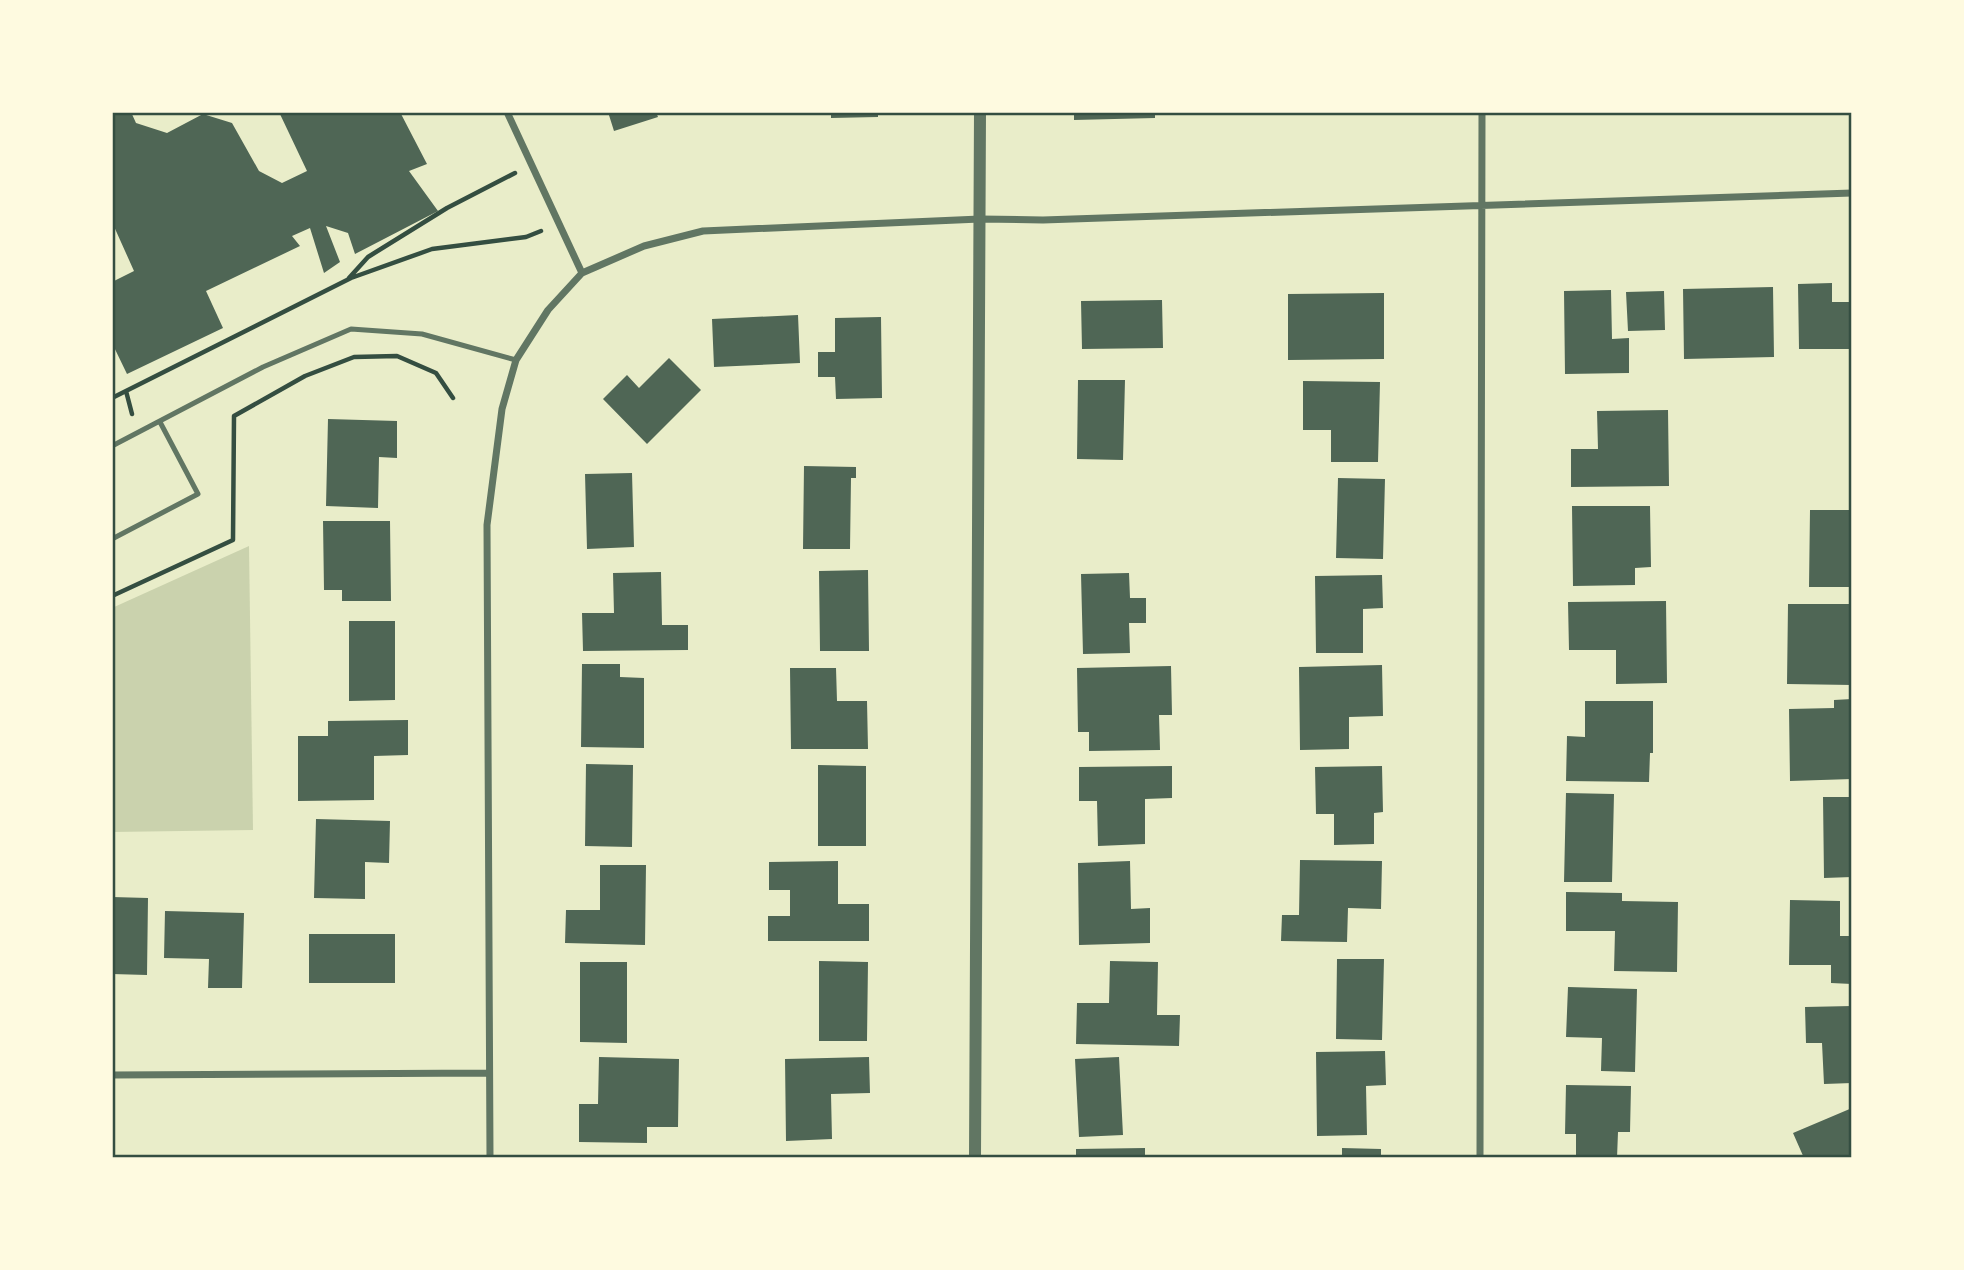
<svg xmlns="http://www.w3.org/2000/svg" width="1964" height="1270" viewBox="0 0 1964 1270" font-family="'Public Sans',sans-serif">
  <rect width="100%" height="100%" fill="#e9edc9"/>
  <path fill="#cad2ad" d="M249,546l4,284 -141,2v-224z"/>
  <path fill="#4f6655" d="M112,112h19l5,11 31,10 36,-19 29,9 27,48 23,12 25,-12 -28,-59h121l27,52 -18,7 29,40 -83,43 -7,-21 -22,-7 14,36 -16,11 -14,-45 -18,8 8,10 -94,45 17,37 -96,46 -15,-31v-61l22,-11 -22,-49z
    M608,112h48l2,5 -44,14z
    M831,112h47v5l-47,1z
    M1074,112h81v6l-81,2z
    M1832,283v19h20v47h-53l-1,-65z
    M1773,287l1,70 -90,2 -1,-70z
    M1611,290l1,49 17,-1v35l-64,1 -1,-83z
    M1664,291l1,39 -37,1 -2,-39z
    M1384,293v66l-96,1v-66z
    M1162,300l1,48 -81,1 -1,-48z
    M798,315l2,48 -86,4 -2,-48z
    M881,317l1,81 -46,1 -1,-22h-17v-25h17v-34z
    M669,358l32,32 -54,54 -44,-45 24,-24 12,13z
    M1078,380h47l-2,80 -46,-1z
    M1303,381l77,1 -2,80h-47v-32h-28z
    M1668,410l1,76 -98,1v-38h27l-1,-38z
    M328,419l69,2v37l-18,-1 -1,51 -52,-2z
    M804,466l52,1v11h-5l-1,71h-47z
    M632,473l2,74 -47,2 -2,-75z
    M1338,478l47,1 -2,80 -47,-1z
    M1572,506h78l1,61 -16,1v17l-62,1z
    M1810,510h42v77h-43z
    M323,521h67l1,80h-49v-11h-18z
    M868,570l1,81h-49l-1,-80z
    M661,572l1,53h26v25l-105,1 -1,-38h32l-1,-40z
    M1129,573l1,25h16v25h-17l1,30 -47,1 -2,-80z
    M1382,575l1,33 -20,1v44h-47l-1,-77z
    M1666,601l1,82 -51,1v-34h-47l-1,-48z
    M1788,604h64v81l-65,-1z
    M349,621h46v79l-46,1z
    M582,664h38v13l24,1v70l-63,-1z
    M1382,665l1,51 -34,1v32l-49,1 -1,-83z
    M1171,666l1,49h-13l1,35 -71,1v-19h-11l-1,-64z
    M790,668h46l1,33h30l1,48h-77z
    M1852,699v80l-62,2 -1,-72 45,-1v-8z
    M1585,701h68v52h-3l-1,29 -83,-1 1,-45 18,1z
    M408,720v35l-34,1v44l-76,1v-65h30v-15z
    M586,764l47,1 -1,82 -47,-1z
    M818,765l48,1v80h-48z
    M1172,766v32l-27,1v45l-47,2 -1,-45h-18v-34z
    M1382,766l1,46 -9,1v31l-40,1v-31h-18l-1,-47z
    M1566,793l48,1 -2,88h-48z
    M1823,797h29v80l-28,1z
    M316,819l74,2 -1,42 -24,-1v37l-51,-1z
    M1300,860l82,1 -1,48 -33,-1 -1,34 -66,-1 1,-26h17z
    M838,861v43h31v37h-101v-25h22v-26h-21v-28z
    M1130,861l1,48 19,-1v35l-71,2 -1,-82z
    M600,865h46l-1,80 -80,-2 1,-33h34z
    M1566,892l56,1v8l56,1 -1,70 -63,-1 1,-40h-49z
    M112,897l36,1 -1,77 -35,-1z
    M1790,900l50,1v35h12v48l-21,-1v-18h-42z
    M165,911l79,2 -2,75h-34l1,-29 -45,-1z
    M309,934h86v49h-86z
    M1337,959h47l-2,81 -46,-1z
    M819,961l49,1 -1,79h-48z
    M1110,961l48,1 -1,53h23l-1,31 -103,-2 1,-41h32z
    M580,962h47v81l-47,-1z
    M1568,987l69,2 -2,83 -34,-1 1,-33 -36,-1z
    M1852,1006v77l-28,1 -2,-41h-16l-1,-36z
    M1385,1051l1,34 -20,1 1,49 -50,1 -1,-84z
    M599,1057l80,2 -1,68h-31v16l-68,-1v-38h19z
    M869,1057l1,36 -39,1 1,45 -46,2 -1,-82z
    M1119,1057l4,78 -44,2 -4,-78z
    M1566,1085l65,1 -1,46h-12l-1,26h-41v-24h-11z
    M1852,1108v50h-48l-11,-25z
    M1145,1148v10h-69v-9z
    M1342,1148l39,1v9h-39z
    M112,1155h18v3h-18z"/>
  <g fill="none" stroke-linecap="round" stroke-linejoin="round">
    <path stroke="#344e41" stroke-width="4.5" d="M349,278l19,-21 79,-49 68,-35
      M126,391l6,23
      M112,398l239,-120 81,-29 94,-12 15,-6
      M112,596l121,-56 1,-124 71,-40 49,-19 43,-1 39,17 17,25"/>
    <path stroke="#617663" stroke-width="5" d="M112,446l151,-79 88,-38 71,5 94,26
      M112,539l86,-45 -38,-72"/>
    <path stroke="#617663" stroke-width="7" d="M507,112l75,161
      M112,1075l377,-2
      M490,1158l-3,-633 15,-116 14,-49 32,-50 34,-37 62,-27 59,-15 277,-12 63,1 809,-27
      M1480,1158l2,-1046"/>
    <path stroke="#617663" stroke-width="12" d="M975,1158l5,-1046"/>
  </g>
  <rect width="1964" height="1270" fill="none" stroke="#fefae0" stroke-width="228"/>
  <rect x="114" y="114" width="1736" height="1042" fill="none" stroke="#344e41" stroke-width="2.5"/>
</svg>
